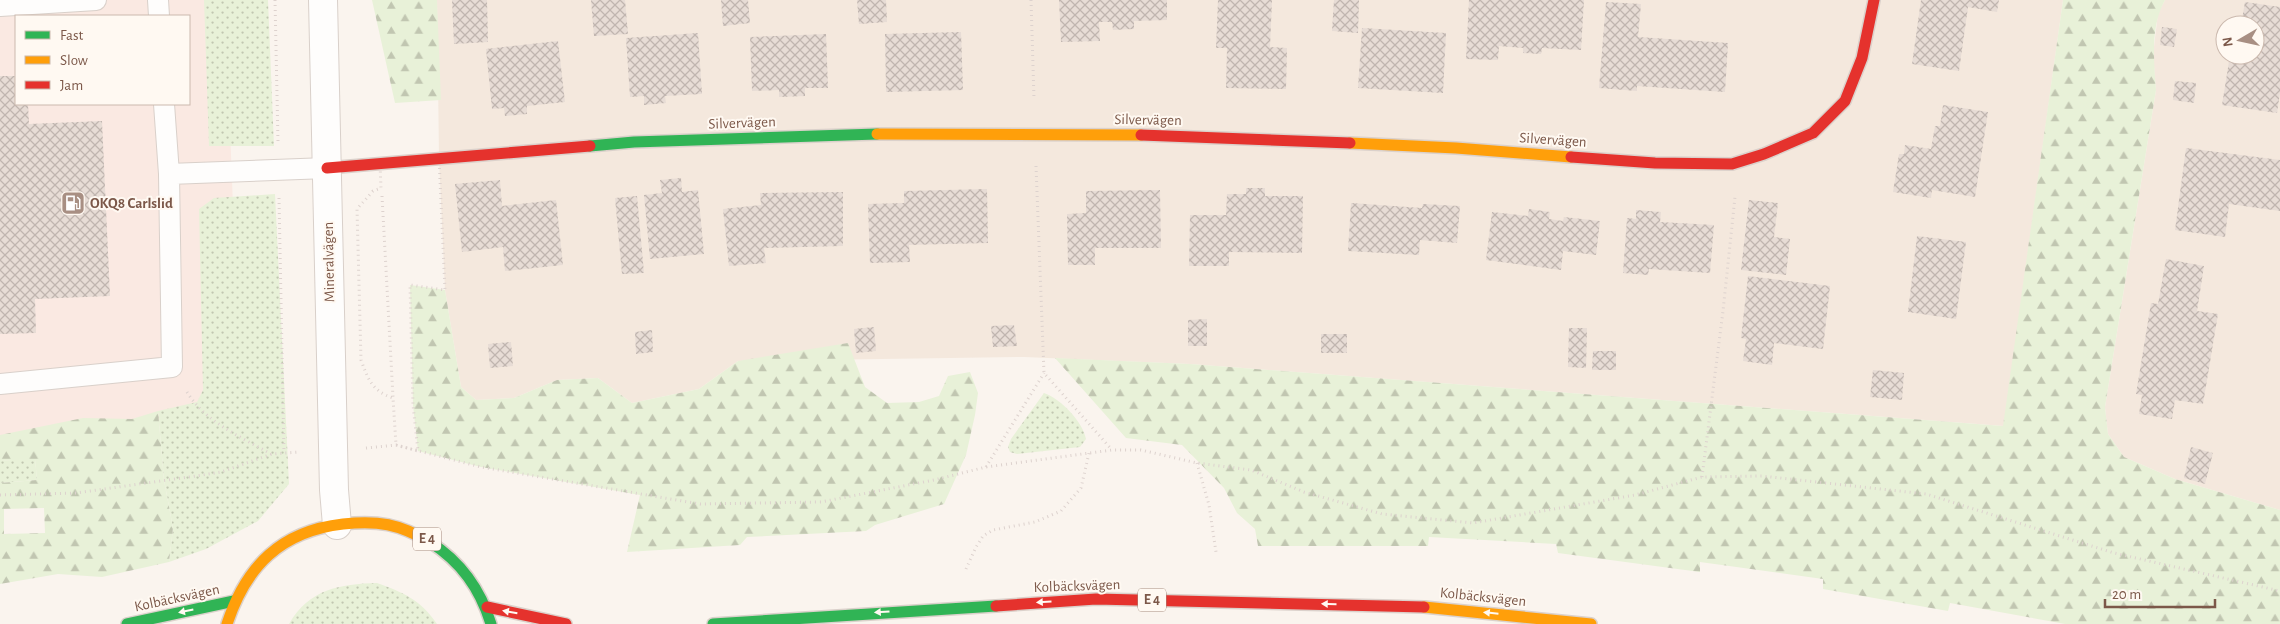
<svg xmlns="http://www.w3.org/2000/svg" width="2280" height="624" viewBox="0 0 2280 624" font-family="'Alegreya Sans',sans-serif">
  <defs>
    <pattern id="grass-dots" width="8" height="8" patternUnits="userSpaceOnUse" patternTransform="scale(1.25)"><rect width="8" height="8" fill="#e8f1d8"/><path d="M2 2h.1M6 6h.1" fill="none" stroke="#c1c6b1" stroke-width="1.8" stroke-linecap="round"/></pattern>
    <pattern id="forest-firs" width="22" height="20" patternUnits="userSpaceOnUse" patternTransform="scale(1.25)"><rect width="22" height="20" fill="#e8f1d8"/><path d="M5 1l3.5 6h-7zM16 11l3.5 6h-7z" fill="#c1c6b1"/></pattern>
    <pattern id="building-cross-hatch" width="8" height="8" patternUnits="userSpaceOnUse" patternTransform="scale(1.25)"><rect width="8" height="8" fill="#e7dcd5"/><path d="M0 0l8 8M0 8l8-8" fill="none" stroke="#c0b5af"/></pattern>
  </defs>
  <rect width="100%" height="100%" fill="#faf4ee"/>
  <path fill="#f4e8dd" fill-rule="evenodd" d="M437,0h1626l-59,426 -814,-62 -166,-7 -286,4 -39,28 -67,14 -34,-25 -41,2 -43,18 -38,2 -15,-13 -16,-97 -6,-132z
    M2165,0h115v510l-105,-31 -51,-22 -16,-23 -3,-27 51,-317 -3,-35 5,-42zM2225,25h30v30h-30z"/>
  <path fill="#fae9e2" fill-rule="evenodd" d="M0,0h225l16,412 -241,40zM16,16h173v88h-173z"/>
  <path fill="url(#grass-dots)" d="M204,0h64l6,146h-65z
    M275,194l14,290 -31,37 -52,28 -37,13 4,-34 -9,-48 -6,-69 39,-9 6,-12 -4,-181 15,-11z
    M1044,393c16,5 39,29 42,46l-6,8 -63,7 -7,-2 -2,-5 3,-8z
    M35,458l2,22 -37,3v-22z
    M377,583c27,10 43,16 60,41h-148c20,-35 51,-40 88,-41z"/>
  <path fill="url(#forest-firs)" fill-rule="evenodd" d="M372,0h65l4,100 -46,3z
    M2063,0h102c-15,27 -11,60 -9,90l-51,317 3,27 16,23 51,22 105,31v114h-215l-115,-21 -2,8 -125,-22v-10l-123,-17v10l-142,-19 -2,-9 -127,-7 -1,9h-170l-3,-17 -18,-16 -13,-25 -42,-43 -56,-7 -71,-80 135,6 813,62z
    M410,285l35,5 16,97 15,13 38,-2 43,-18 41,-2 34,25 67,-14 39,-28 110,-18 17,44 22,16 32,-1 20,-6 9,-20 22,-4 8,21 -3,22 -9,40 -22,49 -69,21 -9,6 -119,6 -7,8 -113,7 13,-57 -159,-28 -63,-16 -5,-46z
    M158,411l6,69 9,48 -4,34 -67,15 -44,-3 -58,10v-101l37,-3 -2,-21 -35,2v-26l83,-17 49,1zM44,508l1,25 -41,1v-25z"/>
  <path fill="url(#building-cross-hatch)" d="M452,0h35l1,42 -34,2z
    M591,0h34l3,34 -34,2z
    M721,0h27l2,23 -27,3z
    M857,0h29l1,22 -28,2z
    M1059,0h108v20l-33,1v8l-21,1 -1,-8h-13l1,19 -39,1z
    M1218,0h54l-2,47 17,1 -1,41 -60,-1 1,-40h-11z
    M1334,0h25l-1,33 -26,-2z
    M1469,0h115l-3,50 -39,-2 -1,6 -18,-1v-5l-24,-2 -1,14 -32,-1z
    M1921,0h78l-2,12 -29,-5 -9,64 -47,-7z
    M1606,2l35,2 -3,33 90,6 -3,49 -88,-6v5l-38,-3z
    M2245,2l35,5v86l-3,20 -55,-8 8,-50h25v-30h-14z
    M2162,27l15,2 -3,18 -14,-2z
    M1362,28l84,5 -3,60 -85,-5z
    M961,32l2,58 -77,2 -1,-58z
    M698,33l4,61 -37,2 1,7 -22,2v-9l-14,1 -4,-59z
    M826,34l2,54h-23v8l-26,1v-7l-27,1 -2,-54z
    M558,41l7,61 -38,4v8l-22,2 -1,-8 -12,1 -6,-60z
    M0,76h16v28h12l1,20 73,-3 8,175 -75,3 1,34 -36,1z
    M2175,81l21,2 -2,20 -21,-3z
    M1943,105l45,7 -13,85 -43,-7 -1,8 -38,-6 6,-38h5l1,-9 26,4 4,-23h5z
    M2186,148l94,12v51l-51,-7 -4,33 -50,-7z
    M681,178l1,14 16,-2 6,64 -54,5 -6,-64 18,-2 -2,-13z
    M500,180l2,26 54,-6 7,65 -58,6 -2,-24 -41,5 -7,-68z
    M1246,188h19v8h38l-1,57 -73,-1v14h-40l1,-51h36l1,-21h19z
    M987,189l1,54 -79,2 1,17 -40,1 -2,-59 36,-1v-12z
    M1160,190l1,58h-66v17h-27l-1,-51 19,-1v-22z
    M843,192v54l-79,2 2,15 -37,3 -6,-57 38,-4 -1,-12z
    M637,196l7,77 -22,1 -7,-76z
    M1749,200l29,3 -4,34 16,2 -4,36 -45,-5z
    M1351,203l71,5 1,-4 37,2 -3,37 -37,-3 -1,15 -71,-4z
    M1529,209l21,3 -1,7 14,2 1,-4 36,4 -4,34 -33,-4 -2,19 -75,-10 6,-48 36,4z
    M1636,210l25,2 -1,10 54,3 -4,48 -61,-4 -1,6 -25,-2 4,-55 9,1z
    M1917,236l49,6 -10,77 -48,-7z
    M2166,259l38,7 -7,45 21,3 -15,90 -28,-4 -3,19 -33,-5 3,-19 -6,-1 15,-91 7,1z
    M1748,276l82,10 -7,63 -49,-6 -2,22 -29,-4 3,-22 -5,-1z
    M1207,319v27h-19v-26z
    M1014,325l3,21 -24,1 -2,-21z
    M874,327l2,24 -20,2 -2,-24z
    M1569,328h18l-1,40 -18,-1z
    M652,330l1,22 -17,2 -1,-22z
    M1321,334h26v19h-26z
    M511,342l2,24 -23,2 -2,-24z
    M1593,351h23v19h-24z
    M1873,370l31,3 -2,27 -32,-3z
    M2191,447l22,6 -8,31 -21,-6z"/>
  <g fill="none" stroke-linecap="round" stroke-linejoin="round">
    <g stroke="#d9d0ca" stroke-width="22">
      <path id="lane" d="M158,0l1,16
        M0,6l96,-6
        M169,174l158,-6
        M0,384l172,-17 -3,-193 -5,-70"/>
    </g>
    <g stroke="#d9d0ca" stroke-width="30">
      <path id="street" d="M323,0l11,490 3,35"/>
    </g>
    <g stroke="#dbd1cb" stroke-width="14">
      <path id="fast" d="M590,146l44,-4 243,-8
        M430,542c31,20 50,46 61,82
        M127,624l107,-23
        M713,624l283,-18"/>
    </g>
    <g stroke="#dbd1cb" stroke-width="14">
      <path id="slow" d="M877,134l264,1
        M1350,143l106,5 115,9
        M1424,607l167,17
        M227,624c19,-58 54,-93 116,-100 35,-4 56,0 87,18"/>
    </g>
    <g stroke="#dbd1cb" stroke-width="14">
      <path id="jam" d="M1141,135l209,8
        M1571,157l84,6 77,1 32,-10 49,-21 32,-32 17,-43 12,-58
        M327,168l263,-22
        M996,606l100,-7 328,8
        M487,607l79,17"/>
    </g>
    <path stroke="#ddd2ce" stroke-width="3" stroke-dasharray="1 4" stroke-linecap="butt" d="M275,0l3,142
      M1031,0l3,99
      M439,158l6,132 -35,-5 3,120 5,46 -22,-6 -3,-47c-21,-7 -25,-19 -32,-38l-4,-151 16,-18 8,-3 -1,-25z
      M1036,166l8,207 68,77
      M382,196l11,201
      M279,198l5,255
      M187,392c18,30 54,45 84,62
      M366,448l30,-3 85,22 219,37 121,-2 113,-22 52,-13 126,-17h29l56,13 54,7 53,22 78,22 91,9 162,-28 67,-18 60,-1 164,18 188,59 166,38
      M1197,463l12,42 7,47
      M986,467l58,-94
      M1702,477l21,-166 12,-114
      M0,495l76,-2 120,-17 25,-4 51,-18 28,-2
      M966,569l10,-22 7,-11 10,-6 42,-8 26,-11 20,-23 8,-35"/>
    <use href="#lane" stroke="#fefdfc" stroke-width="20"/>
    <use href="#street" stroke="#fefdfc" stroke-width="28"/>
    <use href="#fast" stroke="#30b455" stroke-width="11"/>
    <use href="#slow" stroke="#ff9f0a" stroke-width="11"/>
    <use href="#jam" stroke="#e5322d" stroke-width="11"/>
  </g>
  <defs><path id="oneway-solid" d="M-6-.8H1V-3.2L6.5 0L1 3.2V.8H-6Z" transform="scale(1.25)"/></defs>
  <g fill="#fff9f2">
    <use href="#oneway-solid" transform="translate(1044 602) rotate(177)"/>
    <use href="#oneway-solid" transform="translate(1329 604) rotate(-179)"/>
    <use href="#oneway-solid" transform="translate(186 611) rotate(168)"/>
    <use href="#oneway-solid" transform="translate(510 612) rotate(-170)"/>
    <use href="#oneway-solid" transform="translate(882 612) rotate(176)"/>
    <use href="#oneway-solid" transform="translate(1491 613) rotate(-174)"/>
  </g>
  <defs>
    <g id="fuel-square" transform="scale(1.25)"><rect x="-9" y="-9" width="18" height="18" rx="4" fill="#a88f83" stroke="#fff9f2"/><path d="M-5.5-6h7V0h2V4h1.3V-2.5L3-4.5l.8-.8L6-3V5H2.5V1h-1V6h-7ZM-4.2-4.7v3.2H.2V-4.7Z" fill="#fff"/></g>
  </defs>
  <g fill-rule="evenodd">
    <use href="#fuel-square" x="73" y="203"/>
  </g>
  <g text-anchor="middle" dominant-baseline="central" stroke-width="4" stroke-linejoin="round" paint-order="stroke">
    <g fill="#fff9f2" stroke="#a3887c" stroke-width="1">
      <rect x="413" y="527.5" width="28" height="23" rx="4"/>
      <rect x="1138" y="588.5" width="28" height="23" rx="4"/>
    </g>
    <g font-size="14" font-weight="bold" fill="#7c5849">
      <text x="427" y="539">E 4</text>
      <text x="1152" y="600">E 4</text>
    </g>
    <g font-size="15" fill="#7c5849" stroke="#fff9f2">
      <text transform="translate(1148 120) rotate(1)">Silvervägen</text>
      <text transform="translate(742 123) rotate(-2)">Silvervägen</text>
      <text transform="translate(1553 140) rotate(4)">Silvervägen</text>
      <text transform="translate(329 262) rotate(-91)">Mineralvägen</text>
      <text transform="translate(1077 586) rotate(-2)">Kolbäcksvägen</text>
      <text transform="translate(1483 597) rotate(6)">Kolbäcksvägen</text>
      <text transform="translate(177 598) rotate(-12)">Kolbäcksvägen</text>
    </g>
    <g font-size="15" font-weight="bold" fill="#7c5849" stroke="#fff9f2" text-anchor="start">
      <text x="90" y="203">OKQ8 Carlslid</text>
    </g>
  </g>
  <rect x="15" y="15" width="175" height="90" fill="#fff9f2" stroke="#cbb9ae"/>
  <rect x="25" y="31" width="25" height="8" fill="#30b455" stroke="#cbb9ae"/>
  <text x="60" y="40" font-size="15" fill="#7c5849">Fast</text>
  <rect x="25" y="56" width="25" height="8" fill="#ff9f0a" stroke="#cbb9ae"/>
  <text x="60" y="65" font-size="15" fill="#7c5849">Slow</text>
  <rect x="25" y="81" width="25" height="8" fill="#e5322d" stroke="#cbb9ae"/>
  <text x="60" y="90" font-size="15" fill="#7c5849">Jam</text>
  <g transform="translate(2240 40) rotate(261)"><circle r="24" fill="#fff9f2" stroke="#cbb9ae"/>
  <path d="M0-4L9 19L0 12L-9 19Z" fill="#a88f83"/>
  <text y="-8" font-size="14" font-weight="bold" text-anchor="middle" fill="#7c5849">N</text>
  </g>
  <path d="M2105 599v8h110v-8" fill="none" stroke="#7c5849" stroke-width="2.5"/>
  <text x="2112" y="599" font-size="15" fill="#7c5849" stroke="#fff9f2" stroke-width="4" paint-order="stroke">20 m</text>
</svg>
